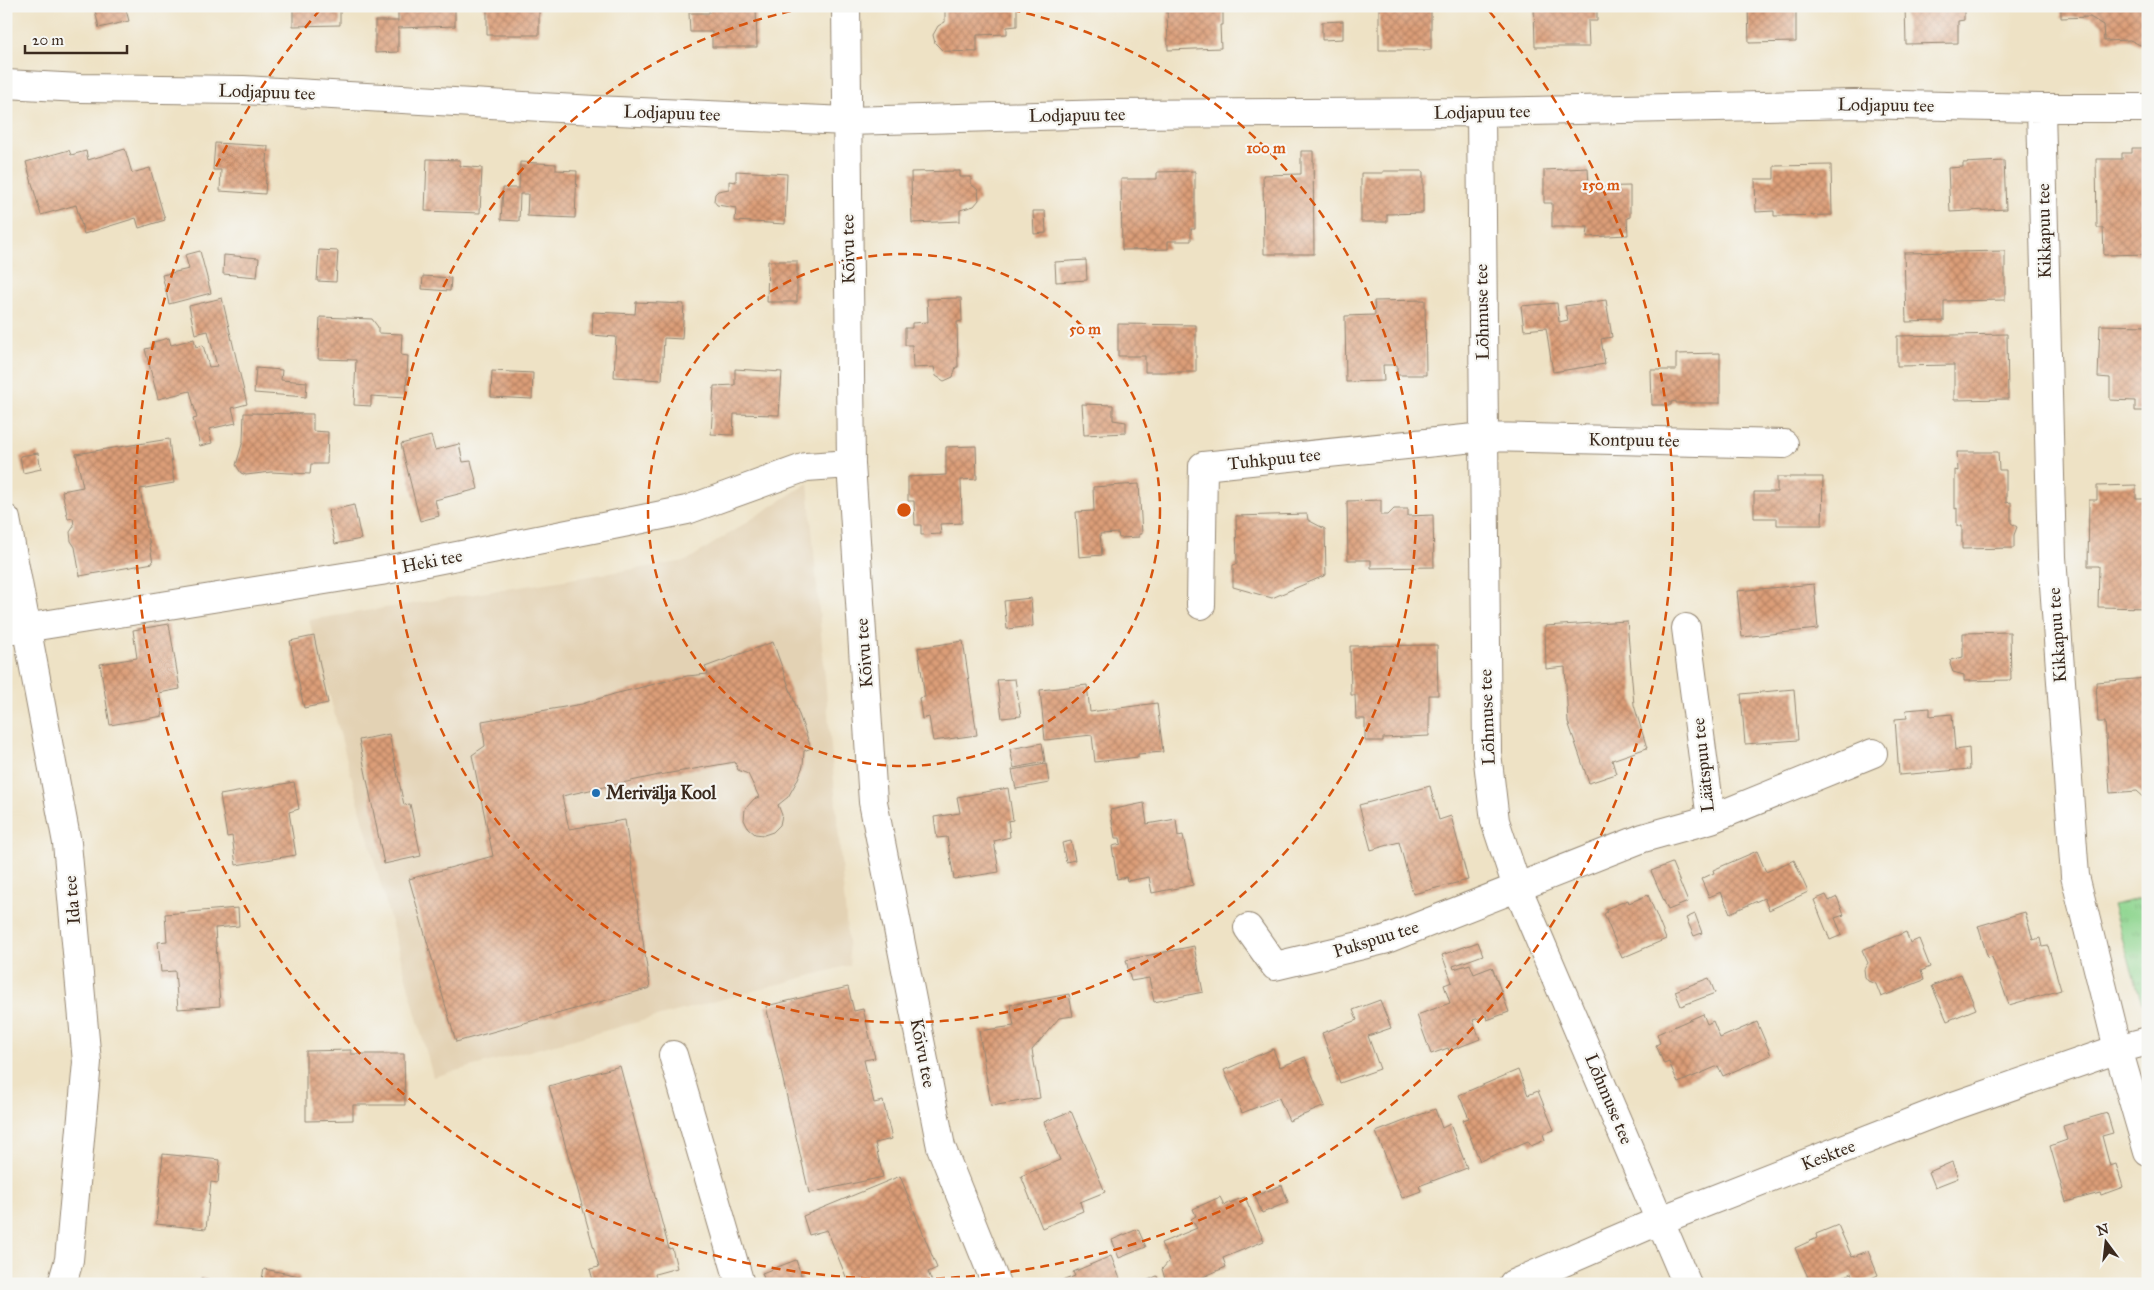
<svg xmlns="http://www.w3.org/2000/svg" width="2154" height="1290" viewBox="0 0 2154 1290" font-family="'IM FELL Great Primer',serif">
  <defs>
    <pattern id="park-tufts" width="24" height="20" patternUnits="userSpaceOnUse" patternTransform="scale(1.25)"><rect width="24" height="20" fill="#8fd690"/><path d="M3 7l-1-3M5 7V3M7 7l1-3M15 17l-1-3M17 17v-4M19 17l1-3" fill="none" stroke="#7cb87c"/></pattern>
    <pattern id="building-cross-hatch" width="8" height="8" patternUnits="userSpaceOnUse" patternTransform="scale(1.25)"><rect width="8" height="8" fill="#dc9e78"/><path d="M0 0l8 8M0 8l8-8" fill="none" stroke="#b48162"/></pattern>
  </defs>
  <rect width="100%" height="100%" fill="#f6f6f2"/>
  <filter id="ink" filterUnits="userSpaceOnUse"><feTurbulence type="fractalNoise" baseFrequency=".02" numOctaves="2"/><feDisplacementMap in="SourceGraphic" scale="10" xChannelSelector="R" yChannelSelector="G"/><feConvolveMatrix kernelMatrix="1 2 1 2 8 2 1 2 1" color-interpolation-filters="sRGB"/></filter>
  <filter id="wash" filterUnits="userSpaceOnUse"><feTurbulence type="fractalNoise" baseFrequency=".0096" numOctaves="4" result="noise"/><feDisplacementMap in="SourceGraphic" scale="20" xChannelSelector="R" yChannelSelector="G"/><feGaussianBlur stdDeviation="1.12" result="paint"/><feColorMatrix in="noise" values="0 0 0 0 0 0 0 0 0 0 0 0 0 0 0 0 0 1.4 0 .05"/><feComposite in="paint" operator="in"/></filter>
  <g filter="url(#wash)">
    <rect width="100%" height="100%" fill="#eee2c5"/>
    <path fill="#e3d2b4" d="M808,483l42,482 -417,112 -124,-457 377,-59z"/>
    <path fill="url(#park-tufts)" stroke="#658057" d="M2148,897v101l-6,5 -30,-98z"/>
    <g id="blocks">
      <path fill="url(#building-cross-hatch)" d="M94,6h31l4,15 -30,7z
        M293,6h47v19l-47,1z
        M398,6h57v20l-57,2v24l-23,1v-32h23z
        M484,6h55v29h-52v-25h-3z
        M709,6h47l1,41h-45v-15h-22l-1,-19h20z
        M945,6h72v20l-10,1v7l-30,1v17l-34,-1 -8,-8 -2,-8 5,-9 7,-4z
        M1167,6h56v19h-3l1,23 -53,2z
        M1379,6h52v44h-52z
        M1534,6h63v15h-9l1,26h-54z
        M1748,6h48v36l-47,1z
        M1905,6h59v14l-6,1v22l-52,1z
        M2061,6h87v38l-8,1 -10,-5 -26,1 -1,-16 -13,-8 -29,1z
        M1343,21v18l-21,1v-18z
        M215,143l53,3 -3,48 -45,-3 1,-21h-8z
        M2132,148h16v106l-44,1 -1,-27h-6l-1,-69h26v-6h10z
        M125,149l7,24 18,-5 15,52 -26,8 -3,-10 -52,16 -8,-29 -35,10 -15,-53 43,-12 2,5 15,-4 2,9z
        M1301,151h12l1,103h-50l-1,-79 38,-1z
        M427,159l33,1v6l22,2 -2,45 -55,-2z
        M2004,161l2,48 -56,3 -2,-44 15,-1v-4z
        M520,162l36,2v6l21,1 -2,47 -48,-2 1,-22h-8l-1,27 -18,-1 2,-32h16z
        M1831,165l1,50 -58,1v-5l-18,1 -1,-33h19v-13z
        M1588,168l1,19 41,-1v31l-3,1 1,17 -41,2 1,-10h-36v-24h-8v-33z
        M736,171l51,3 -2,50 -50,-3 1,-13 -19,-3 -3,-4 1,-7 3,-3 11,-2v-8l7,1z
        M960,171v6h11v7l7,6 1,10 -5,6 -14,4v11l-48,2 -1,-51z
        M1195,171v58h-4v12h-23v8l-46,1 -1,-71h36v-7z
        M1383,171h40v42l-36,1v8h-26v-49h22z
        M1033,211h12l1,22 -12,1z
        M319,250l19,1 -2,31 -19,-1z
        M200,251l11,42 -42,11 -7,-29 27,-6 -4,-14z
        M2005,251v49l-61,1v20l-38,1 -2,-69z
        M224,255l35,3 -2,19 -34,-3z
        M1086,260l1,20 -31,2 -1,-20z
        M768,261h29v41h-30z
        M423,276l28,2 -1,13 -28,-2z
        M222,298l25,106 -15,4 4,15 -27,6 3,14 -12,3 -7,-27 4,-1 -7,-27 -32,8 -13,-50 9,-2 -1,-5 16,-4 2,7 23,-6 2,8 7,-2 6,22 8,-1 -9,-35 -13,3 -6,-28z
        M961,298l1,23 -5,1 1,45h-2l-3,10 -9,4 -8,-5 -2,-9 -21,1 -1,-23h-7v-17h7v-5l16,-1 -1,-23z
        M1425,300l1,75h-29v-10h-14l1,16 -38,1 -1,-66 30,-1 -1,-14z
        M1606,300l6,37 -11,2 4,25 -52,8 -7,-44 -22,2 -3,-24 36,-3 2,19 9,-2 -3,-14z
        M636,302l48,2 -2,35 -18,-1 -2,42 -48,-3 2,-40 -24,-2 1,-23 42,2z
        M320,317l52,2 6,8v6l24,1 -1,21 7,1 -2,42 -35,-2v10l-17,-1 2,-45 -38,-1z
        M1118,324l78,1v47h-51v-16h-27z
        M2100,325l48,1v85h-13v-10l-25,-1v-22l-12,-1z
        M2007,334l1,65 -54,1v-35l-57,1v-30z
        M1720,353v50h-44v-2l-5,1v3h-19l-1,-35h25v-16z
        M256,368l26,2 -1,10 26,2 -1,15 -52,-4z
        M735,369l47,3 -3,43 -45,-1 -1,21 -22,-1 3,-48 21,-1z
        M492,371l41,2 -1,26 -41,-2z
        M1082,404l31,1v15l13,2v11l-42,2z
        M244,413l69,1v17l15,1 -1,32h-16l-1,10 -39,-2 -25,3 -5,-2 -5,-8 7,-24z
        M431,436l4,14 24,-6 4,18 8,-1 7,28 -43,11 4,16 -19,5 -19,-77z
        M169,439l5,44 -34,6 13,74 -73,13 -5,-29 -4,-6 -1,-9 4,-6 -1,-8 -5,1 -6,-28 21,-4 -7,-33z
        M976,446l1,33 -16,1 1,43 -22,1 1,10 -20,1v-10h-6l-1,-24h-6v-24l38,-2v-28z
        M1957,452h41l1,18h7v33l5,-1v21l6,4 -3,8v13l-52,1v-23h-5v-18l-2,1v-39l3,1z
        M38,453l3,16 -18,4 -3,-17z
        M1777,477h46l-1,48h-45v-7h-23v-26h23z
        M1139,484l3,50h-3v3l-20,1 -1,-5 -18,1 2,21 -23,2 -3,-45 18,-1 -1,-24z
        M2136,485v14h12v109l-50,-1 1,-41h-11l1,-66h8v-14z
        M1381,500v15h7l6,-6h14v7l25,-1 1,52 -63,1v-8h-23l-1,-59z
        M354,505l7,34 -26,5 -7,-33z
        M1307,514l1,6 17,9 1,46 -54,23 -39,-11v-22l4,-1 -1,-48z
        M1814,584l4,45 -76,8 -5,-46z
        M1031,598l2,28 -26,3 -3,-28z
        M1627,621l7,84 13,43 -35,12 4,14 -27,9 -21,-61 -3,-55 -19,2 -1,-43z
        M169,624l11,65 -21,4 4,23 -53,9 -10,-61 37,-6 -4,-28z
        M2010,632l1,48 -47,1v-6l-11,-3 -3,-8 1,-4 12,-3v-24z
        M314,636l14,67 -24,5 -14,-67z
        M963,641l14,94 -44,6 -4,-24 -7,2 -3,-21 6,-1 -7,-49z
        M773,642l38,106 -7,3 -1,15 -6,15 -9,16 -10,8 4,10 -2,10 -7,7 -9,3 -9,-1 -7,-6 -4,-8 1,-11 9,-10 5,-2 -11,-23 -10,-4 -3,-8 -76,13 -97,21 7,33 56,-9 25,168 -194,54 -47,-163 84,-23 -21,-101 13,-9 -3,-25 100,-17 32,-10 73,-18 21,-2 -3,-7z
        M1437,645l1,50h-9v41l-46,2v3h-18v-22h-9l-1,-24h-4l-1,-49z
        M2148,678v123l-11,-10 -27,2 -5,-71h-7l-2,-40z
        M1015,679l6,37 -19,2 -5,-38z
        M1087,685l3,27 67,-9 6,49 -25,2v3l-43,5 -3,-27 -47,5 -5,-50z
        M1794,689l4,51 -53,4 -4,-50z
        M1930,708v8l22,-2 3,36 14,-2 1,21 -71,6 -4,-56 12,-1 -1,-8z
        M389,734l15,71 6,-1 11,52 -37,8 -25,-124z
        M1042,743l3,19 -31,6 -4,-19z
        M1046,764l3,19 -33,6 -4,-19z
        M294,782l5,27 -10,3 7,43 -60,10 -4,-29 -5,1 -7,-42z
        M1430,786l9,34 12,-4 17,64 -55,14 -14,-52 -28,8 -12,-45z
        M1008,788l5,32 -5,1 2,16 -16,4 5,31 -45,7 -7,-42 -10,1 -3,-21 26,-4 -3,-16z
        M1144,803l3,21 29,-5 2,17 5,-1 10,50 -41,8 -3,-16 -22,4 -1,-4 -9,2 -5,-33 9,-2 -1,-6h-5l-5,-28z
        M1071,841l4,19 -9,2 -4,-19z
        M1757,851l9,21 28,-12 14,32 -39,18 -5,-12 -34,15 -9,-21 -12,5 -8,-18 13,-6 -1,-3z
        M1672,863l16,39 -20,8 -17,-39z
        M1648,895l18,44 -44,19 -18,-44 3,-2 -1,-3 22,-9 1,3z
        M1826,895l3,6 8,-4 7,18 -9,3 7,17 -12,5 -16,-40z
        M238,908l1,18 -24,2 5,78 -42,3 -3,-38 -14,1 -3,-30 9,-1 -2,-27z
        M2025,912l8,28 7,-2 2,9 6,-1 13,44 -52,15 -17,-48 -4,1 -10,-32z
        M1695,914l7,19 -8,3 -8,-18z
        M1906,932l4,11 9,-4 11,28 -9,4 3,9 -43,17 -5,-13 -8,-3 -3,-4 -1,-8 4,-6 -6,-13z
        M1478,942l5,13 -30,11 1,3 16,-5 4,10 18,-7 17,45 -22,8 -1,-4 -13,4 7,19 -31,12 -1,-3 -17,6 -14,-39 33,-12 -6,-18 8,-3 -10,-27z
        M1194,946l9,46 -49,10 -5,-24 -18,3 -5,-21z
        M1961,974l15,35 -29,12 -15,-35z
        M1709,978l6,15 -34,13 -6,-15z
        M848,987l6,24 9,-2 12,49 -11,2 10,43 9,-2 9,38 -17,4 8,34 -74,16 -43,-187z
        M1069,994l4,22 -14,2 -27,32 8,48 -49,8 -12,-75 35,-5 -4,-21z
        M1380,1000l11,28 -23,8 12,33 -40,14 -18,-50 35,-13 -4,-10z
        M1703,1014l4,10 6,-3 7,17 37,-16 14,33 -48,21 -5,-10 -40,17 -9,-21 -5,2 -8,-19 4,-2 -3,-9z
        M1273,1049l7,18 25,-10 20,49 -36,15 -10,-23 -37,15 -18,-43z
        M351,1050v4h53l1,51h-52v15l-47,1v-70z
        M620,1066l49,183 3,-1 5,20 -22,6 2,10h-63l-4,-15 9,-2 -50,-181z
        M1518,1070l10,25 10,-4 16,39 -11,4 2,6 -14,6 -3,-5 -48,20 -17,-41 6,-2 -10,-23z
        M1435,1109l7,19 8,-4 17,44 -48,18 2,5 -19,7 -26,-66z
        M1071,1111l34,81 -25,10 3,9 -41,17 -21,-52 39,-16 -16,-38z
        M2107,1113l6,20 -11,3 8,30 6,-2 7,23 -22,8 -1,-2 -34,9 -16,-56 17,-6 -4,-14z
        M163,1154l57,6 -2,23 -7,-1 -5,47 -50,-5z
        M1952,1162l6,16 -23,9 -6,-15z
        M900,1176l37,92 -9,4 5,12h-84l-22,-54 -18,5 -6,-19z
        M1282,1185l6,17 -26,11 -7,-17z
        M1220,1197l4,8 21,-8 19,44 -41,17 3,9 -39,17h-8l-2,-3 -5,1 -7,-3 -3,-10 7,-8 -8,-18 36,-15 -6,-9 5,-3 -3,-7z
        M1838,1225l14,32 16,-6 10,24 -19,9h-3l-5,-11 -23,11h-17l-16,-36 22,-10 -1,-4z
        M1138,1229l8,18 -27,11 -7,-18z
        M1111,1256l11,28h-59l-1,-3 13,-5 -2,-4z
        M796,1260l8,24h-38l-4,-11z
        M264,1269l36,7 -1,8h-38z
        M1157,1276l3,8h-21z
        M201,1278l23,4v2h-24z"/>
    </g>
  </g>
  <g filter="url(#ink)">
    <use href="#blocks" fill-opacity="0" stroke="#948672" stroke-width="1"/>
    <g fill="none" stroke-linecap="round" stroke-linejoin="round">
      <g stroke="#948672" stroke-width="30">
        <path id="minor" d="M846,6l5,458 22,338 68,345 55,137
          M6,84l74,4 163,2 351,20 253,11 262,-7 372,-2 373,-8 187,4h107
          M2041,108l11,449 23,319 43,173 30,103
          M1481,112l6,641 8,68 22,66 170,397
          M6,519l61,324 20,219 -18,198 -7,24
          M1201,605l2,-139 281,-29 300,7
          M6,631l375,-60 232,-46 74,-15 119,-43 45,-3
          M1711,819l162,-66
          M1248,928l27,38 109,-26 259,-102 68,-19 -25,-191
          M673,1055l67,229
          M1513,1284l148,-64 284,-111 173,-60 30,-8"/>
      </g>
      <use href="#minor" stroke="#fff" stroke-width="28"/>
    </g>
  </g>
  <g fill="none" stroke="#d7540e" stroke-width="2.5" stroke-dasharray="9 6">
    <circle cx="904" cy="510" r="256"/>
    <path d="M997 7A512 512 0 1 1 811 7"/>
    <path d="M1489 11A769 769 0 1 1 319 11"/>
  </g>
  <circle fill="#1f6fb2" stroke="#f6f6f2" stroke-width="2" cx="596" cy="793" r="5"/>
  <g text-anchor="middle" dominant-baseline="central" stroke-width="4.5" stroke-linejoin="round" paint-order="stroke">
    <g font-size="18" fill="#3b2a1e" stroke="#f6f6f2">
      <text transform="translate(267 92) rotate(2)">Lodjapuu tee</text>
      <text transform="translate(1886 105) rotate(1)">Lodjapuu tee</text>
      <text transform="translate(1482 112) rotate(-1)">Lodjapuu tee</text>
      <text transform="translate(672 113) rotate(2)">Lodjapuu tee</text>
      <text transform="translate(1077 115) rotate(-1)">Lodjapuu tee</text>
      <text transform="translate(2044 231) rotate(-91)">Kikkapuu tee</text>
      <text transform="translate(848 249) rotate(-91)">Kõivu tee</text>
      <text transform="translate(1482 312) rotate(-91)">Lõhmuse tee</text>
      <text transform="translate(1634 440) rotate(1)">Kontpuu tee</text>
      <text transform="translate(1274 459) rotate(-6)">Tuhkpuu tee</text>
      <text transform="translate(432 561) rotate(-11)">Heki tee</text>
      <text transform="translate(2057 635) rotate(-94)">Kikkapuu tee</text>
      <text transform="translate(864 653) rotate(-94)">Kõivu tee</text>
      <text transform="translate(1487 717) rotate(-92)">Lõhmuse tee</text>
      <text transform="translate(1703 765) rotate(-96)">Läätspuu tee</text>
      <text transform="translate(72 900) rotate(-95)">Ida tee</text>
      <text transform="translate(1376 939) rotate(-17)">Pukspuu tee</text>
      <text transform="translate(923 1053) rotate(79)">Kõivu tee</text>
      <text transform="translate(1609 1099) rotate(67)">Lõhmuse tee</text>
      <text transform="translate(1828 1155) rotate(-21)">Kesktee</text>
    </g>
    <g font-size="18" font-weight="bold" fill="#3b2a1e" stroke="#f6f6f2" text-anchor="start">
      <text x="606" y="793">Merivälja Kool</text>
    </g>
  </g>
  <circle cx="904" cy="510" r="8" fill="#d7540e" stroke="#f6f6f2" stroke-width="2.5"/>
  <g font-size="15" text-anchor="middle" font-weight="bold" fill="#d7540e" stroke="#f6f6f2" stroke-width="4.5" stroke-linejoin="round" paint-order="stroke">
    <text x="1266" y="153">100 m</text>
    <text x="1601" y="190">150 m</text>
    <text x="1085" y="334">50 m</text>
  </g>
  <rect width="2154" height="1290" fill="none" stroke="#f6f6f2" stroke-width="25"/>
  <g transform="translate(2106 1242) rotate(345)" stroke="#f6f6f2" stroke-width="4" paint-order="stroke">
  <path d="M0-4L9 19L0 12L-9 19Z" fill="#3b2a1e"/>
  <text y="-8" font-size="14" font-weight="bold" text-anchor="middle" fill="#3b2a1e">N</text>
  </g>
  <path d="M25 45v8h102v-8" fill="none" stroke="#3b2a1e" stroke-width="2.5"/>
  <text x="32" y="45" font-size="15" fill="#3b2a1e" stroke="#f6f6f2" stroke-width="4" paint-order="stroke">20 m</text>
</svg>
